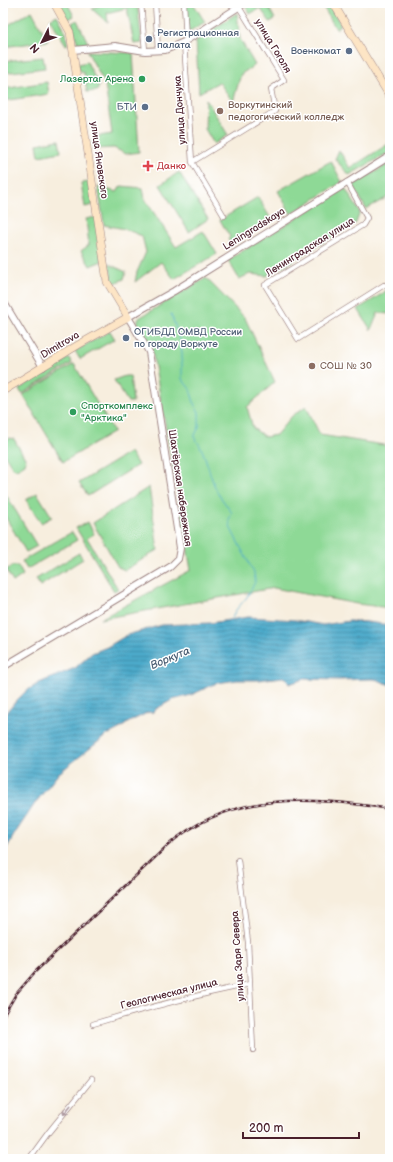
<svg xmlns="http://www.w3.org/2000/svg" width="393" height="1162" viewBox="0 0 393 1162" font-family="'Balsamiq Sans',sans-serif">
  <defs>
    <pattern id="water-rules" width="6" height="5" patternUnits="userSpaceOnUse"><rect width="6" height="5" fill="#4caacb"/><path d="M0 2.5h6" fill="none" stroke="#418aa5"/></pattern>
  </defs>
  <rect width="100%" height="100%" fill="#fff"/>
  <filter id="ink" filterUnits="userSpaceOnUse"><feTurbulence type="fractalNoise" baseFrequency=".025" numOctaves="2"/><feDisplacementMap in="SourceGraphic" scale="8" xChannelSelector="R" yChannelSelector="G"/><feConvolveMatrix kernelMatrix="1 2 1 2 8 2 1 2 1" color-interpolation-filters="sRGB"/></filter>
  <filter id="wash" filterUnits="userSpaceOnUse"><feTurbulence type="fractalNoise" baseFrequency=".012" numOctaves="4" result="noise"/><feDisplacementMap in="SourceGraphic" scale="16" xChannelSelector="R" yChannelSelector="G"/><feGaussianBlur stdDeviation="0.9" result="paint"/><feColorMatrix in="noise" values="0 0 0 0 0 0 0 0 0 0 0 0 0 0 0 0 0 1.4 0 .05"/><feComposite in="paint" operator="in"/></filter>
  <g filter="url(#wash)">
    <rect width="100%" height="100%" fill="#f7eede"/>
    <path fill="#8ed996" stroke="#6c7c60" d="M57,3h10l7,13 -7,4z
      M102,3h35l5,40 -8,1 -7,-36 -20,5 1,10 -16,-14z
      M185,3h8l12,19 -17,10z
      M252,3h14l9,16 -5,3 -10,-14 -10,6 -4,-7z
      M321,3h7l13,22 -5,4z
      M32,11l16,30 -45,6v-19z
      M237,13l3,26 15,26 -14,9 -8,28 -14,-20 -20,11 -3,-52z
      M57,15l6,11 5,18 -2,1 -16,-26z
      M77,20l11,23 -10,2 -6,-22z
      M87,51l46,2 6,99 -13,2 -12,-6 -20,1 -1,-12 19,-3 -7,-50z
      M43,57l2,11 -42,5v-12z
      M87,62l12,24 -2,5 -10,1 -3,-19 -5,-3 -1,-6z
      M47,82l2,12 -46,7v-12z
      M206,99l22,36 -14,9 -9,-15z
      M59,140l2,12 -22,4 -2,-12z
      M390,143v9l-41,23 -14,-16 4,-9 11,18z
      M331,161l11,21 -51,32 -13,-23z
      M390,163v33l-24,13 -13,-24z
      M179,172l29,47 -19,13 -29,-47z
      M90,182l3,23 -8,2 -4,-24z
      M121,186l22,2 2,11 31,48 27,-16 14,23 -43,25 -13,-17 -26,20 2,-10 9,-20 -4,-16 -17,-7 -21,-4 -6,-38 19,5z
      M345,188l15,24 -4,11 -89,53 -17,-2 -11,5 -11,-19z
      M258,197l14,24 -40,24 -4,-6 2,-2 -10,-17z
      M96,217l6,44 -12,5 -9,-15 8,-6 -3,-26z
      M109,264l17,8 -2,7 -11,5z
      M206,278l39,40 30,64 -28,25 6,21 12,9 11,-2 16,-19 14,-10 14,29 70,11v162l-33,-4 -83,-16 -174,31 91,-49 -39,-220 -16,-25 3,-7z
      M390,282v32l-12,-1 -7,17 -13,-21 27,-17z
      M110,331l5,8 -35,20 -5,-8z
      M69,358l3,5 -50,31 -3,-5z
      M74,364l40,68 -51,30 -40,-67z
      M125,376h5l3,26h-5l-14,-22z
      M10,438l4,1 12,21 -1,4 -8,5 -4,-1 -10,-16v-10z
      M130,452l8,13 -50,31 -9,-13z
      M149,487l9,63 -33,20 -7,-3 -25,-44z
      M5,493l32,53 -11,6 -23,-39v-19z
      M37,493l15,24 -11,6 -15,-23z
      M88,522l6,12 -7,4 31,51 -4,2 -38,-63z
      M72,532l5,8 -50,29 -5,-8z
      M79,553l4,6 -43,27 -4,-7z
      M12,566h6l5,9 -10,7 -7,-12z"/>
    <path fill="url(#water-rules)" stroke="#4b647b" d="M248,617l47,3 28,5 26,-4 18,1 23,3v60l-12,-5 -5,-1 -35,1 -34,-1 -15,5 -3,-6 -3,-1 -25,3h-21l-20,3 -26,12 -19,5 -16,9 -4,4 -3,-1 -20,10 -8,6 -14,7 -48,38 -23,29 -22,33 -11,20v-137l12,-16 10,-10 14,-9 36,-15 17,-15 15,-6 20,-12 35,-10 48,-2z"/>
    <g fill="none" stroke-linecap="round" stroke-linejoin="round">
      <path stroke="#4caacb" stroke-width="1" d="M171,314l9,26 2,13v26l8,10 5,17 4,6v15l-5,10c14,17 14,39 25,58 4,6 9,12 13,18l-3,7 2,9 23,44 1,9 -8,15 -11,13 -5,10"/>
    </g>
  </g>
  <g filter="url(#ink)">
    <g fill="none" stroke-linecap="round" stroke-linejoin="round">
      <g stroke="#a08684" stroke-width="6">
        <path id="minor" d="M141,3l4,48
          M155,3l3,47
          M184,3l2,37
          M184,42l8,120 32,54
          M192,162l83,-51 -4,-22 13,-9 -45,-73
          M347,182l20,36 -4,7 -98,60 33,54 86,-54
          M238,860l10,82 5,108
          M93,1024c52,-16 104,-29 157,-40
          M29,1159l19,-26 43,-53"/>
      </g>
      <g stroke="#a08684" stroke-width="8">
        <path id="tertiary" d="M73,50l42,-4 30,5 20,-1 19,-8 61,-39
          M3,301l40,66
          M3,667l167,-100 8,-8 2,-11 -31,-196 -21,-35 46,-26 216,-135"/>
      </g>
      <g stroke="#a08684" stroke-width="8">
        <path id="secondary" d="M333,3l57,94
          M3,391l75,-46 50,-28 -21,-35 -37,-250 -16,-29"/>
      </g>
      <use href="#minor" stroke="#fff" stroke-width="4.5"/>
      <use href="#tertiary" stroke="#fff" stroke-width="6"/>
      <use href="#secondary" stroke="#fde5c5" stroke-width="7"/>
      <g stroke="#4a1f2b" stroke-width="2.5">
        <path id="rail" d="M3,1016l13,-22 19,-22 132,-126c64,-56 145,-49 223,-37"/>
      </g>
      <use href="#rail" stroke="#fff" stroke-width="1" stroke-dasharray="3" stroke-linecap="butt"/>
    </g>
    <defs><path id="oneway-shaft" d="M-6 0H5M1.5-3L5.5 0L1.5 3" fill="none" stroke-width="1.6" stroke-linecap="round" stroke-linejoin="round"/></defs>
    <use stroke="#ae9aa0" href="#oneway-shaft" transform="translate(67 1110) rotate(129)"/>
  </g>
  <g fill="#5c6f8a" stroke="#fff" stroke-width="1.5">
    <circle cx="149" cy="39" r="4"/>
    <circle cx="349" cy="51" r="4"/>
    <circle cx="145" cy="107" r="4"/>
    <circle cx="126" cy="338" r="4"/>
  </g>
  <g fill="#2e9e5b" stroke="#fff" stroke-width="1.5">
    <circle cx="142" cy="79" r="4"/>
    <circle cx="73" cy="412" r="4"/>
  </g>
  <g fill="#8d6e63" stroke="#fff" stroke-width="1.5">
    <circle cx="220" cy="111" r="4"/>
    <circle cx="312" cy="366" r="4"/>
  </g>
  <path fill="#e0444e" stroke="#fff" stroke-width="1.5" d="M146 160h4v4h4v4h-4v4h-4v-4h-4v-4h4z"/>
  <g text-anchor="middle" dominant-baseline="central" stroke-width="3" stroke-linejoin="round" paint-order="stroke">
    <g font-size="10" fill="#4e5e75" stroke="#fff" text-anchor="start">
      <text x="157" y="33">Регистрационная<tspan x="157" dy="12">палата</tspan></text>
      <text x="341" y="51" text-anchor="end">Военкомат</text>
      <text x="137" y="107" text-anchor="end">БТИ</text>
      <text x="134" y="332">ОГИБДД ОМВД России<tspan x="134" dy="12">по городу Воркуте</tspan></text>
    </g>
    <g font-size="10" fill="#4a1f2b" stroke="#fff">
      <text transform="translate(273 46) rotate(59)">улица Гоголя</text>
      <text transform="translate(180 110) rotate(-94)">улица Дончука</text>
      <text transform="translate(99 160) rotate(82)">улица Яновского</text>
      <text transform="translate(254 229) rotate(-32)">Leningradskaya</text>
      <text transform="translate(310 247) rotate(-32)">Ленинградская улица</text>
      <text transform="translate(60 345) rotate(-31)">Dimitrova</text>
      <text transform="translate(180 488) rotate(82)">Шахтёрская набережная</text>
      <text transform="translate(238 956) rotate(-94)">улица Заря Севера</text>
      <text transform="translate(169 994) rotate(-14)">Геологическая улица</text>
    </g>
    <g font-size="10" fill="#27864d" stroke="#fff" text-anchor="end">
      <text x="134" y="79">Лазертаг Арена</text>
      <text x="81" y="406" text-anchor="start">Спорткомплекс<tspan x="81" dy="12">"Арктика"</tspan></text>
    </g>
    <g font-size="10" fill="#785e54" stroke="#fff" text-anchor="start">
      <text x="228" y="105">Воркутинский<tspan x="228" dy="12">педогогический колледж</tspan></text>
      <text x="320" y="366">СОШ № 30</text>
    </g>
    <g font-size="10" fill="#be3a42" stroke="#fff" text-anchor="start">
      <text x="157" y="166">Данко</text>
    </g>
    <g font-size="11" font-style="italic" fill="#4b5e73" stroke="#fff">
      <text transform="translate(170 658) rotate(-23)">Воркута</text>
    </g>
  </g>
  <rect width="393" height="1162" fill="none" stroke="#fff" stroke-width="16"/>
  <g transform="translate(42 42) rotate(228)" stroke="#ffffff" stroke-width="3" paint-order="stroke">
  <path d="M0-3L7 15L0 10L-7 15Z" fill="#4a1f2b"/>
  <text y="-6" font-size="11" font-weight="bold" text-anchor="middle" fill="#4a1f2b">N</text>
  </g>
  <path d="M243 1132v6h116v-6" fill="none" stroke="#4a1f2b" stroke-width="2"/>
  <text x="249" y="1132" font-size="12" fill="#4a1f2b" stroke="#ffffff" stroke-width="3" paint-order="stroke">200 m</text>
</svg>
